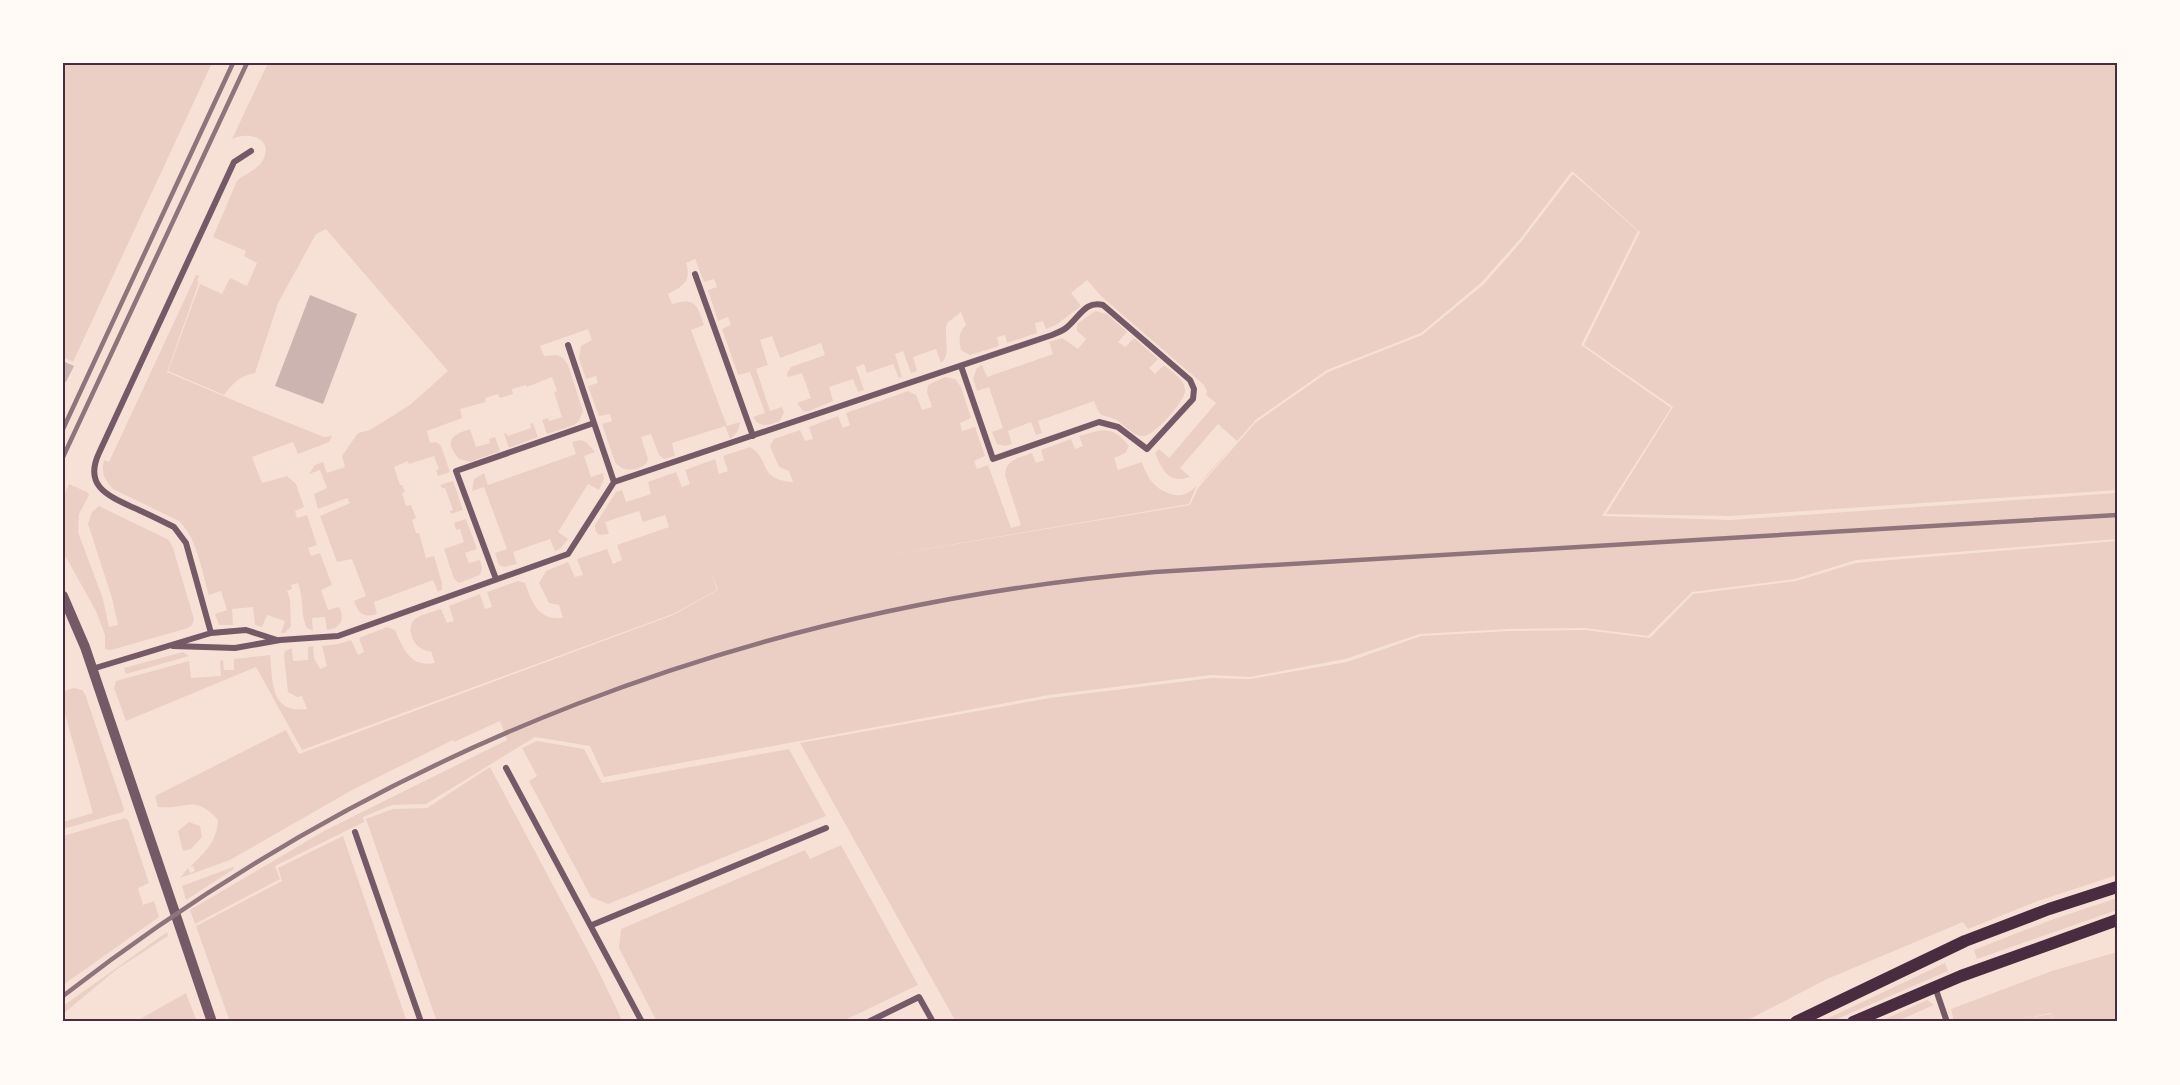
<svg xmlns="http://www.w3.org/2000/svg" width="2180" height="1085" viewBox="0 0 2180 1085" font-family="'Times New Roman',serif">
  <rect width="100%" height="100%" fill="#f7e1d7"/>
  <path fill="#ebcfc5" d="M63,63h149l-139,299 -10,-5z
    M268,63h1849v427l-387,26 -124,-2 67,-107 -89,-62 56,-113 -68,-61 -52,68 -38,43 -61,51 -94,37 -73,51v1l-58,65 -7,17 -328,56 329,-55 8,-17 57,-65 73,-51 94,-37 62,-51 37,-42 52,-68 65,57 -57,114 90,63 -69,108 129,4 386,-27v46l-261,21 -61,19 -103,13 -44,44 -64,-8 -76,1 -88,5 -75,25 -95,18 -39,-2 -162,20 -445,82 -14,-31 -55,-9 -109,67 -34,1 -29,12 1,5 -89,44 5,13 -85,45 -5,-14 134,-79 183,-91 -7,-19 -46,21 -1,-2 -99,49 -124,71 -50,18 8,-10 2,5 5,-2 -2,-5 -3,1c15,-15 27,-25 28,-47 -24,-27 -31,-10 -60,-13l-3,-11 131,-66 13,24 374,-139 45,-25 -7,-18 6,18 -44,24 -371,136 -46,-83 -130,54 -12,-33 2,-7 73,-20 2,17 30,-2 -1,-15 3,-1 1,10h10v-11l36,-4c3,27 0,59 37,54l-5,-13 -5,1 -9,-5 -4,-36 1,-5 7,-3 1,13 15,-1v-13l5,-1 1,12 6,11 7,-3 -5,-20 16,-2 13,-4 7,15 6,-3 -5,-14 28,-11 8,3c8,19 16,38 40,33l-4,-12c-14,2 -27,-20 -17,-31 6,-6 19,-8 27,-11l6,14 7,-2 -5,-15 31,-12 5,15 7,-2 -5,-15 31,-11 7,2c7,19 13,38 38,35l-4,-13 -10,-2 -10,-20 7,-12 22,-9 7,15 8,-2 -6,-16 30,-10 6,15 9,-4 -5,-15 52,-18 -4,-12 -22,7 -4,-11 -34,11 4,12 -10,1 -4,-5v-5l21,-33 6,-2 4,12 25,-8 -3,-12 28,-10 6,15 8,-3 -5,-14 30,-11 4,15 9,-3 -5,-15 27,-9c21,12 7,33 43,35l-4,-11 -10,-4 -9,-21 4,-7 26,-9 5,11 8,-2 -4,-12 29,-11 5,12 7,-3 -4,-12 62,-22 8,4 6,15 10,-3 -5,-15 1,-7 17,-8 10,2 6,8 10,31 -11,5 2,8 13,-4 10,29 -11,5 3,8 11,-4 23,63 10,-3 -16,-50c1,-16 14,-17 27,-22l4,10 8,-3 -3,-10 30,-11 4,10 8,-3 -4,-10c23,-7 34,-11 50,10l-4,7 -11,5 4,12 24,-8c4,12 9,22 21,29 7,3 15,6 22,3 14,-5 41,-41 52,-53l-19,-17 -38,44 10,9c-22,7 -27,-6 -35,-24l4,-4 10,9 47,-55 -10,-8 1,-4 -3,-6 -102,-88 -15,-17 -16,13 10,13 -25,19 -10,4 -3,-8 -8,2 2,10 -30,10 -2,-8 -8,2 2,9 -29,9 -9,-5c-2,-9 -3,-18 5,-25l-5,-13 -14,11c-4,14 5,31 -6,40l-5,-14 -23,8 4,14 -6,2 -8,-22 -8,3 7,23 -3,1 -6,-14 -26,9 -3,-9 -8,3 8,23 -6,2 -5,-13 -24,8 4,14 -24,10h-6l-6,-8 14,-5 -9,-25 -14,4 -1,-4 4,-6 34,-12 -4,-12 -41,15 -8,-22 -12,4 8,25 -12,4 14,42 12,-4 2,5 -4,9c-11,4 -20,8 -27,-4l12,-4 -15,-41 -12,3 -16,-46 9,-4 -3,-8 -10,4 -10,-31 9,-3 -3,-8 -10,3 -9,-23 -9,4c6,18 -3,23 -18,31l4,10c24,-7 25,1 32,21l-13,5 36,96 13,-4c-1,8 -3,12 -10,17l-5,-13 -53,17 3,13 -11,3 -5,-4 -8,-21 -10,3 7,22 -2,5c-10,7 -23,9 -31,-2l-13,-38 10,-3 -2,-7 -11,2 -11,-30 10,-3 -2,-7 -10,3 -7,-21 2,-12 11,-6 -4,-11 -48,17 4,10 13,-1 6,3 5,7 15,46 -4,10 -5,4 -27,9 -5,-14 6,-2 1,3 13,-4 -8,-25 3,-1 -5,-14 -25,10 -1,-2 -14,4 1,5 -13,4 -2,-4 -13,4 1,4 -26,7 2,9 -35,13 3,12 6,-1 5,4 9,26 -12,4 -2,-6 3,-1 -5,-13 -25,8 -1,-3 -14,6 6,18h2l3,7 -3,1 4,13 5,-1 5,13 -4,2 4,13h3l7,25 8,-2 8,27v7l-4,2 -5,-12 -59,22 3,12c-14,4 -18,0 -23,-13l12,-5 -14,-37 -15,3 -17,-46 30,-13 -3,-5 -29,11 -4,-15 13,-6 -7,-18 -11,4 6,-9 8,-3 4,11 18,-6 -3,-11 16,-23 12,-3 40,-25 38,-34 -122,-142 -10,5 -38,69 -23,70c-15,3 -22,10 -31,22l-56,-24 32,-87 22,10 8,-16 17,8 10,-23 -13,-7 2,-5 -33,-14 24,-56c8,-8 21,-11 26,-21 11,-22 -14,-29 -31,-21z
    M196,275l3,1 -2,5 2,1 -32,90 87,37 70,28 8,-1 -3,6 -31,12 -5,-12 -41,15 10,26 25,-7 9,8 8,23 -9,4 2,7 10,-3 10,30 -9,3 3,8 9,-3 12,32 -11,5 7,20 11,-3c4,9 5,15 -4,21l-8,2 -2,-13 -13,1 1,13 -6,-3c-7,-13 -3,-31 -9,-45l-7,2 1,4 -5,2 3,8 1,27 -6,7h-4l4,-12 -18,-6 -5,12 -7,-2 -2,-18 -21,2 1,16h-14l-4,-11 12,-4 -6,-19 -12,4c-8,-25 -11,-55 -30,-74l-66,-32c-9,-9 -12,-17 -9,-29l5,2z
    M1095,311l12,3 20,18 -9,10 7,5 9,-9 24,21 -9,9 6,6 9,-9c8,7 20,14 21,24 2,11 -30,46 -41,47 -11,1 -19,-11 -28,-16 -16,-8 -14,1 -22,-19l-56,20 4,12 -6,2 -5,-13 -23,9 4,13 -7,2 -8,-2 -5,-12 11,-4 -14,-41 -12,4 -4,-13 4,-10 5,-3 5,12 66,-23 -4,-12 13,-4 16,11 8,-10 -9,-8v-7z
    M533,423l5,14 -29,11 -5,-14 2,-1 2,3 23,-8 -1,-4z
    M470,429l6,18 14,-4 -1,-4 6,-2 5,14 -30,11 -11,-3c-16,-19 -7,-24 11,-30z
    M580,440l6,2 9,10 -11,4 7,21 12,-4 1,6 -5,11 -11,-6 -30,48 10,7 -7,9 -6,3 -5,-12 -37,13 4,12 -13,3 -5,-2 -4,-12 12,-4 -23,-62 -12,4 2,-12 10,-6 4,12 88,-31 -4,-12z
    M453,481l10,29 -12,4 -1,-3 3,-1 -8,-22h-3l-2,-3z
    M69,484l18,8 2,3 -10,19 -1,18 25,67 6,28 9,-2 -6,-27 -24,-74 4,-12 7,-6 70,34 4,8 21,71 -2,6 -4,3 -77,22 -6,-1v-14l-9,-24 -33,-59v-54z
    M466,519l11,30 -12,4 4,10 11,-3 2,8 -2,7 -21,8 -5,-4 -10,-30 20,-7 -4,-13 -4,1 -2,-7z
    M2117,541v334l-79,26 -70,28 -5,-7 -136,57 -83,43h-788l-156,-279 250,-45 162,-20 38,1 97,-17 74,-26 88,-5 76,-1 65,8 43,-44 103,-13 60,-18z
    M183,652l6,4 -63,18 -2,-6z
    M74,688l8,2 3,4 39,115 -1,3 -60,17v-7l30,-9 -30,-106v-16z
    M537,741l47,8 18,34 187,-34 37,67 -218,88 -17,-7 -62,-116 8,-5 -15,-28z
    M490,767l107,201 26,54h-186l-71,-203 27,-10 34,-1z
    M125,818l3,2 21,63 -11,5 5,17 11,-4 5,16 -96,68v-149z
    M189,822l11,4 2,11 -11,12 -8,2 -5,-20z
    M343,836l64,186h-177l-34,-96 86,-45 -4,-13z
    M841,845l77,140 -77,37h-184l-38,-74 2,-19 184,-79 5,9z
    M233,867l1,2 -48,31 -4,-14z
    M2117,898v12l-140,49 -3,-9 77,-30z
    M167,932l1,4 -51,33 -54,45v-8z
    M2117,952v70h-63l-3,-9 -24,5 24,-4 2,8h-99l-3,-13 101,-38z
    M1945,963l3,8 -118,51h-10z
    M186,993l11,29h-62z
    M1927,1000l7,5 -39,17h-16z"/>
  <path fill="#ccb4b1" d="M310,295l47,19 -34,90 -48,-18z
    M63,361l11,5 -8,16 -3,-1z"/>
  <g fill="none" stroke-linecap="round" stroke-linejoin="round">
    <path stroke="#755966" stroke-width="6" d="M695,274l58,162
      M568,345l26,78
      M614,482l438,-147c5,-2 10,-4 14,-7 13,-10 19,-28 37,-23l87,75 4,9 -1,10 -46,50 -29,-22 -19,-5 -106,37 -32,-93
      M211,633l-25,-90 -12,-16c-14,-7 -28,-14 -42,-20 -26,-12 -48,-22 -33,-54l135,-291 17,-11
      M173,646l62,2 45,-8 58,-4 230,-82 46,-72 -20,-59 -138,48 40,108
      M92,669l119,-36 35,-3 31,10
      M506,768l136,254
      M355,832l66,190
      M592,925l234,-97
      M1935,987l12,35
      M868,1022l51,-25 14,25"/>
    <path stroke="#755966" stroke-width="10" d="M63,596l22,51 127,375"/>
    <path stroke="#4a2c40" stroke-width="12" d="M1796,1022l169,-81 84,-32 68,-22
      M1853,1022l108,-46 156,-56"/>
    <path stroke="#8f747c" stroke-width="4.5" d="M63,429l170,-366
      M63,457l184,-394
      M63,996c319,-248 689,-390 1092,-424l962,-57"/>
  </g>
  <rect width="2180" height="1085" fill="none" stroke="#fffaf5" stroke-width="129"/>
  <rect x="64" y="64" width="2052" height="956" fill="none" stroke="#4a2c40" stroke-width="2"/>
</svg>
